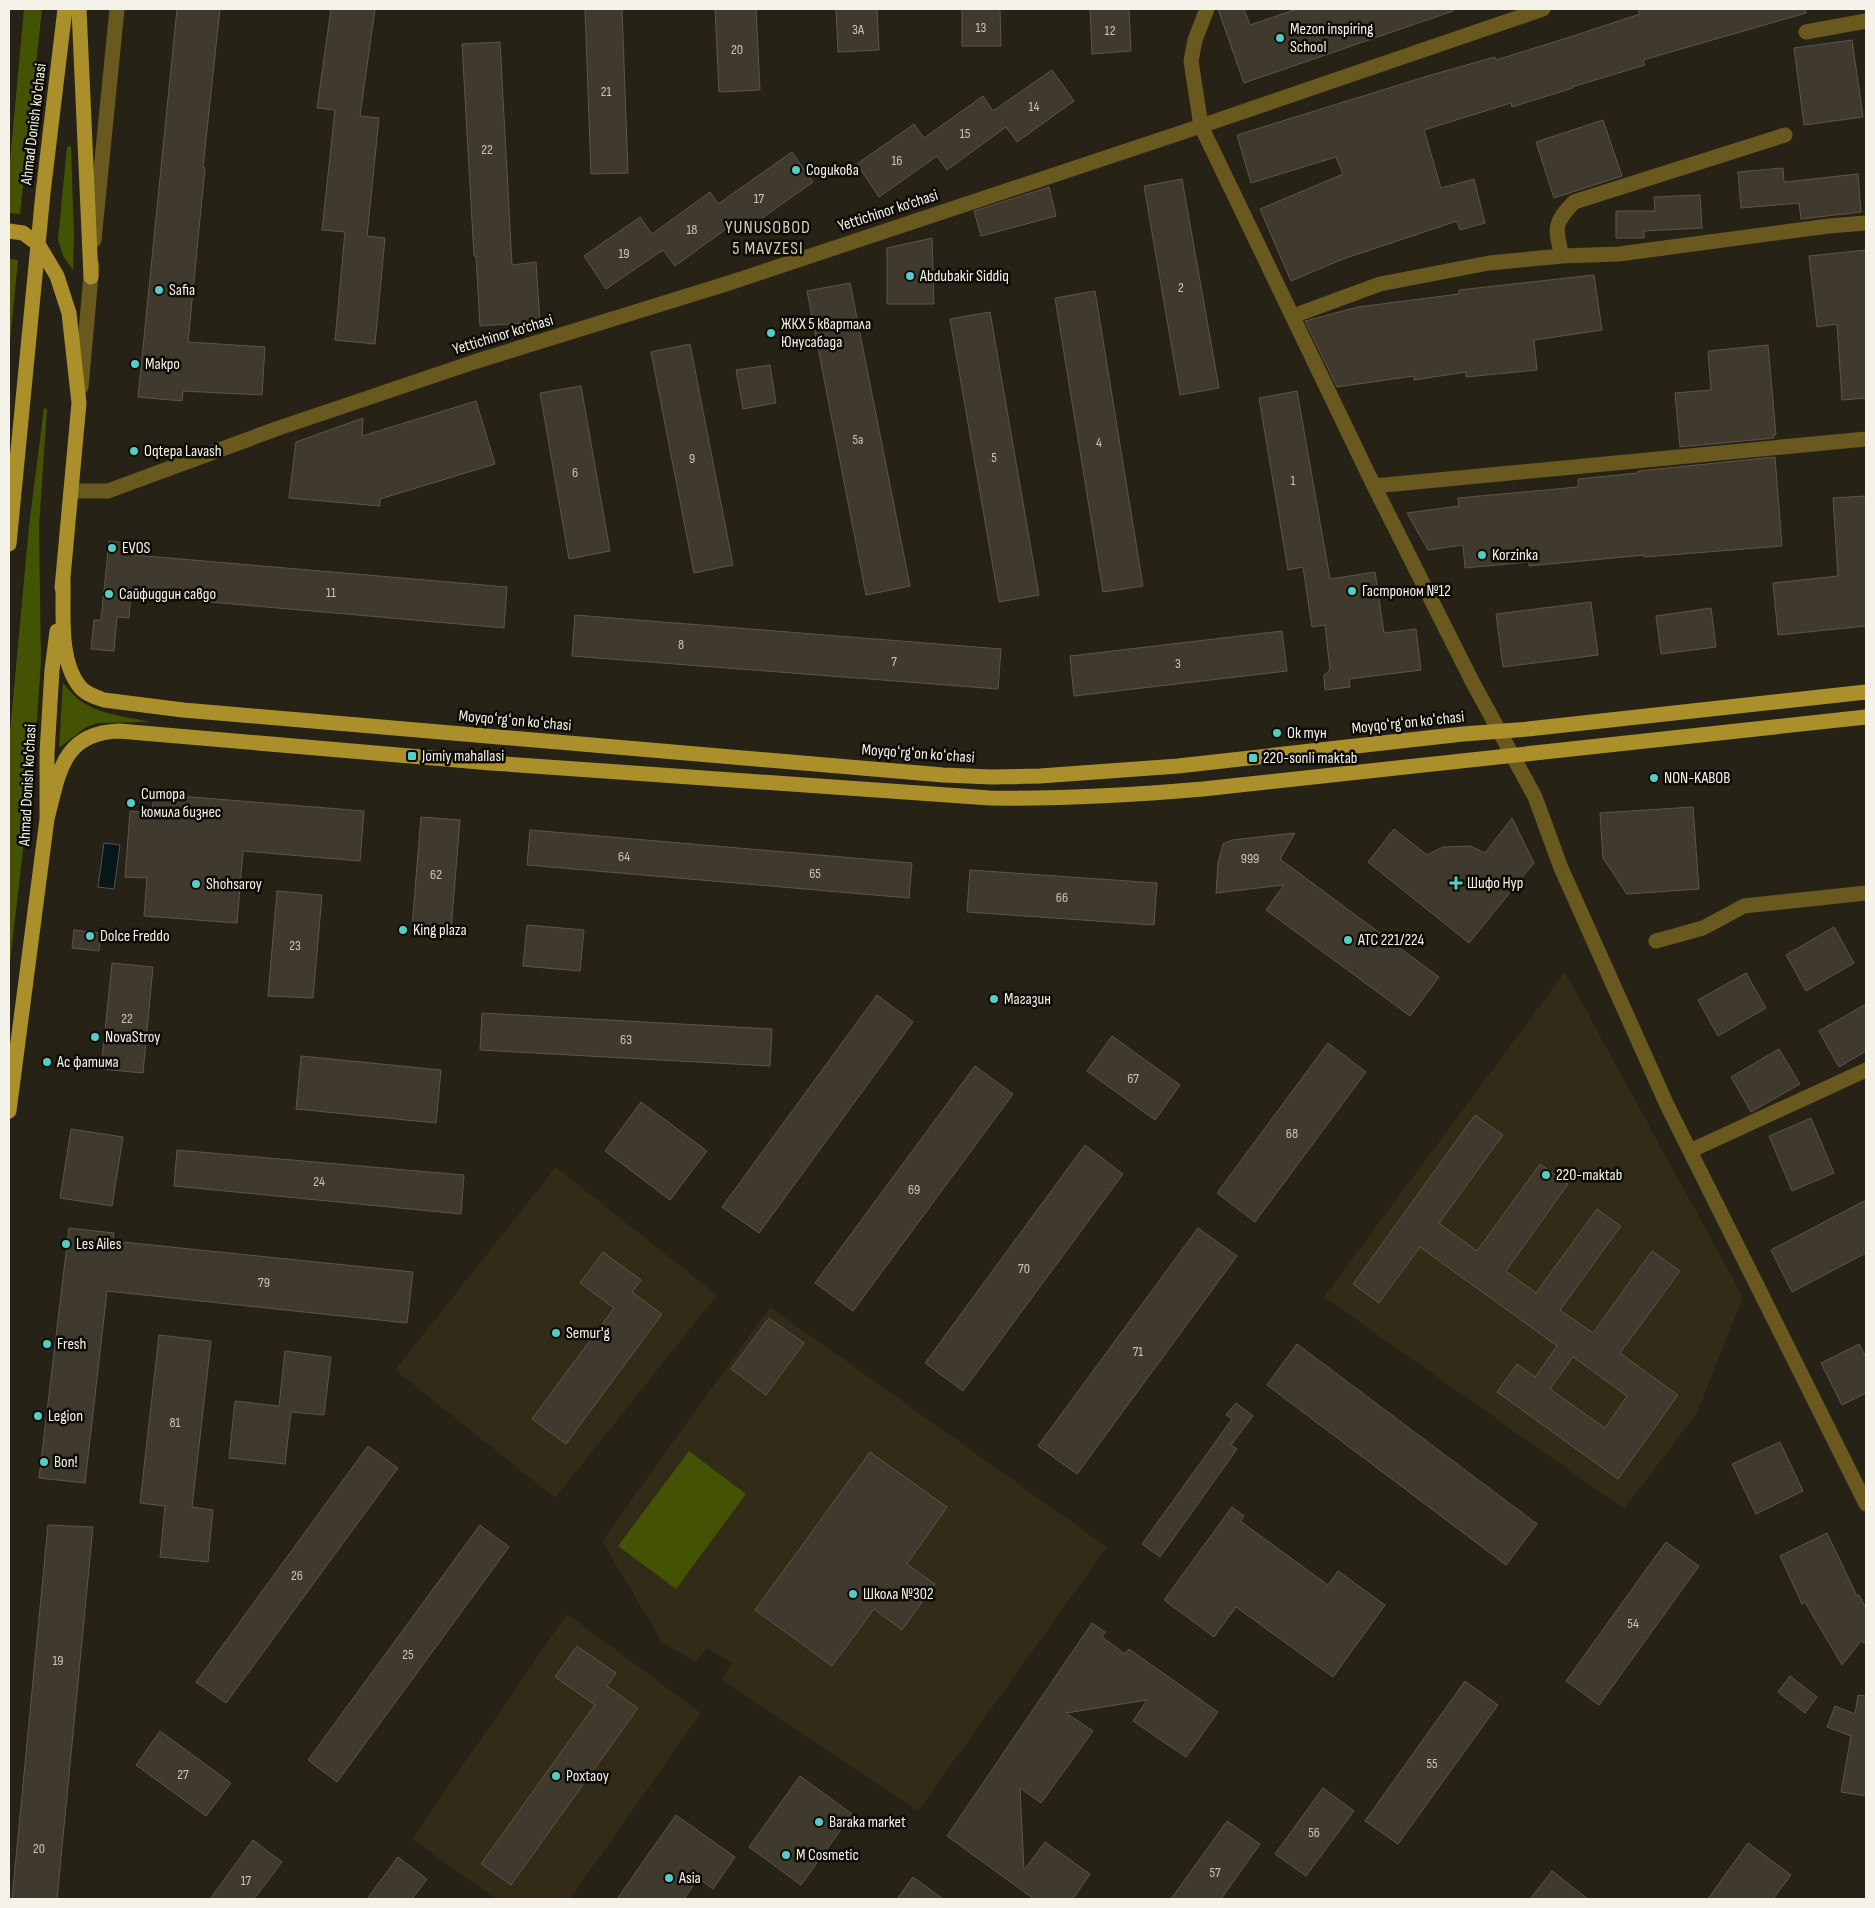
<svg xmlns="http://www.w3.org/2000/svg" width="1875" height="1908" viewBox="0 0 1875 1908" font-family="'Sofia Sans Condensed',sans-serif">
  <rect width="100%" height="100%" fill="#262216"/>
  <path fill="#312b18" d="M1565,972l178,325 -46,116 -73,96 -300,-212z
    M556,1167l161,128 -162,203 -160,-128z
    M770,1307l337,240 -189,264 -197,-131 11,-17 -25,-15 -11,15 -34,-21 -60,-101z
    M567,1614l134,99 -131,186h-74l-84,-60z"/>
  <path fill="#435203" d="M24,9h18l-22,205 -11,-1v-41z
    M71,146l3,91 -1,33 -10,-14 -5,-17 9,-92z
    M9,259l9,1 -9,92z
    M44,408l3,1 -8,118 2,135 -6,83 -26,226v-228l20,-217z
    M63,682c21,32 52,32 87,40l-53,1 -12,5 -26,20z
    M689,1451l57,43 -70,95 -58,-43z"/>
  <path fill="#061619" stroke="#4e5858" d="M104,843l16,2 -6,44 -16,-2z"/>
  <path fill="#3f3a2d" stroke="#5b5649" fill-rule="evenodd" d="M177,9h43l-17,158 2,1 -17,174 77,5 -3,48 -79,-4 -1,10 -44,-4z
    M331,9h44l-15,107 19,2 -12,118 18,2 -10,106 -40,-4 10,-108 -23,-2 13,-120 -18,-2z
    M585,9h37l6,164 -37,1z
    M715,9h41l4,81 -41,2z
    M836,9h41l2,41 -41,2z
    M962,9h38l1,37h-39z
    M1090,9h39l2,42 -39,3z
    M1218,9h26l6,16 47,-16h155l1,2 -209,72z
    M1638,9h167l1,4 -163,47 2,5 -73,22 1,1 -61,19 -1,-4 -87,27 17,58 33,-9 11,44 -25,7 -3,-9 -114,38 -52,22 -31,-72 83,-35 -7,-17 -85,26 -14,-48 194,-60 64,-18 1,3 74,-23 70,-23z
    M1852,40l11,77 -59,8 -10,-77z
    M500,42l12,223 24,-3 4,60 -60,4 -4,-70h-2l-12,-212z
    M1052,70l22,31 -57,41 -11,-15 -59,43 -10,-14 -58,41 -22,-33 57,-40 10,14 59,-42 10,15z
    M1603,120l19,56 -68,22 -18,-56z
    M792,152l21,30 -73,52 -7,-10 -58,42 -12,-16 -57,39 -22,-33 56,-39 12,17 58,-42 8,12z
    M1783,168l1,14 74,-8 3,38 -60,7 -2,-16 -58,5 -3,-36z
    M1182,179l37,209 -39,7 -36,-209z
    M1049,187l7,29 -75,20 -7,-25z
    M1700,195l2,33 -58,3v7h-28v-27h39l-1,-14z
    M932,238l2,66h-47v-56z
    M1866,250v148l-24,2 -5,-76 -20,3 -8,-71z
    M1594,275l8,55 -68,10 3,30 -71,7v-5l-52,8v-4l-77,11 -32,-66 53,-14 101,-13v-4z
    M850,283l60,303 -44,9 -59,-304z
    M1095,291l48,295 -40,6 -48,-294z
    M990,312l49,283 -40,7 -49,-283z
    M690,344l43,221 -39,8 -43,-221z
    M1768,345l8,90h-3l1,3 -94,9 -5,-54 36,-3 -3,-39z
    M770,365l6,38 -33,6 -7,-39z
    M581,386l29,165 -41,8 -29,-166z
    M1297,391l33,188 45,-7 9,61 32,-4 5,41 -72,9 1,8 -25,3 -1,-15 6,-5 -5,-45 -13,2 -9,-60 -15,3 -29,-172z
    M476,401l19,63 -115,35v7l-91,-8 7,-56 67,-24 -1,18z
    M1775,457l7,89 -138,11v-2l-115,11v-4l-64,6 -2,-23 -35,5 -21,-37 52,-7 -1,-8 120,-11v-8l60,-6v-2z
    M1866,496v130l-88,9 -5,-52 65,-7 -5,-78z
    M109,541l26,3 -1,11 373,32 -3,41 -373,-33 -2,23 -12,-1 -3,34 -23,-2 3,-29h7z
    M1591,602l7,53 -95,12 -7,-53z
    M1711,608l5,39 -55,7 -5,-38z
    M575,615l426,34 -3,40 -426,-33z
    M1282,631l5,40 -213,25 -4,-40z
    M154,794l210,17 -4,50 -117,-10 -6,72 -93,-7 3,-38 -22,-1 5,-66 22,2z
    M1693,807l6,82 -72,5 -24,-36 -3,-45z
    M421,817l39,3 -9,110 -39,-3z
    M1512,818l22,45 -65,80 -101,-81 26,-33 33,26 16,-8 27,-1 15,7z
    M530,830l382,33 -3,35 -382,-33z
    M1295,833l-15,26 159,118 -29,39 -144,-106 18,-25 -68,8 2,-30 5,-19 9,-4z
    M970,870l187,13 -3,42 -187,-13z
    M277,891l45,4 -9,103 -45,-2z
    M527,925l57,5 -4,41 -57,-5z
    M1834,927l20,36 -48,28 -20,-36z
    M74,930l27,3 -2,18 -27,-3z
    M112,963l41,4 -10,106 -42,-4z
    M1746,973l20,35 -48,28 -20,-36z
    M877,995l36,27 -154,211 -37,-26z
    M1866,1004v47l-27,16 -20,-36z
    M482,1013l290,16 -2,37 -290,-16z
    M1112,1036l68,49 -25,35 -68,-49z
    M1328,1043l38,29 -111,150 -38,-29z
    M1779,1049l21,35 -49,28 -20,-35z
    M301,1056l140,14 -5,53 -140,-14z
    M975,1066l38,28 -160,217 -38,-28z
    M641,1102l66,49 -37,49 -65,-49z
    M1475,1115l28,20 -64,88 38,28 63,-87 28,20 -62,87 30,22 61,-84 24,17 -61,84 33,23 59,-82 28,20 -60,82 58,42 -60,84 -121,-87 20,-28 18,13 22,-31 -137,-99 -41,56 -26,-19zM1573,1357l54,39 -22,32 -55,-39z
    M1811,1118l23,55 -42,18 -23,-55z
    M71,1129l52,8 -11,69 -52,-8z
    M1085,1145l38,29 -160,217 -38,-28z
    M177,1150l287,25 -3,39 -287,-28z
    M1866,1200v53l-74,39 -21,-42z
    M69,1228l45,5 -1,8 300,31 -6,51 -300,-32 -22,192 -46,-5z
    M1198,1228l39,28 -160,218 -39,-28z
    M603,1252l38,28 -9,12 30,22 -96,130 -34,-25 82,-111 -34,-25z
    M769,1318l35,25 -38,52 -35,-26z
    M159,1335l52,6 -19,166 21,3 -5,52 -48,-5 5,-51 -25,-3z
    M1297,1344l240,180 -31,41 -239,-180z
    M1859,1344l7,13v36l-24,12 -21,-42z
    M285,1351l46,6 -7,58 -33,-3 -6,52 -56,-6 6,-57 44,5z
    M1236,1403l17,13 -22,29 6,4 -77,108 -18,-13 90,-125 -6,-4z
    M1780,1442l23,49 -47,23 -24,-50z
    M368,1446l30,22 -172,235 -30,-21z
    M870,1452l77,55 -40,57 28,20 -33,46 -28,-21 -42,57 -77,-56z
    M1232,1507l12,9 -4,5 88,64 10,-14 47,34 -52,72 -97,-70 -22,30 -50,-37z
    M48,1525l45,2 -26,269 -10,103h-45z
    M480,1525l29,22 -172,235 -29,-22z
    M1827,1533l30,63 2,-1 7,13v36l-5,-3 -19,24 -37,-63 -3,2 -22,-48z
    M1666,1542l33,24 -100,139 -33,-24z
    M1092,1623l13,9 -3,5 23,17 4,-5 89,63 -32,45 -53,-36 14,-21 -81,13 27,18 -52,72 -21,-15 4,82 21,-28 45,32 -17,25h-39l-87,-63z
    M577,1646l39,27 -9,13 31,22 -127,177 -30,-21 114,-159 -40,-28z
    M1790,1676l27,21 -12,16 -27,-21z
    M1465,1681l33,24 -100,139 -33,-23z
    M1858,1695l8,1v100l-25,-4 10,-56 -24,-9 8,-21 20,8z
    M160,1731l71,52 -25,33 -70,-51z
    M800,1776l52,38 -51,71 -52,-38z
    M1323,1788l31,23 -48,65 -31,-22z
    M676,1815l59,42 -22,32 -15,-11 -14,21h-67z
    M1227,1821l33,23 -39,55h-50z
    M253,1840l29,22 -28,37h-44z
    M1748,1843l43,32 -18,24h-65z
    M398,1857l29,22 -15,20h-45z
    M1552,1871l36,28h-58z
    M913,1877l30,22h-46z"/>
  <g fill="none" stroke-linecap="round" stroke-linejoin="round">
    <path stroke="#6a591f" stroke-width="15" d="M1207,9l-12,31 -4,21 10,65 173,360 98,195 63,116 26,71 106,237 199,399
      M1806,32l60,-11
      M94,240l23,-231
      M1562,256c-7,-28 -9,-32 12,-54l211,-67
      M1293,316l87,-32 109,-21 73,-7 57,-2 210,-28 37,-3
      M81,387l11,-122
      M1374,486l492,-47
      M71,491h37l168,-62 198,-67 255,-79 472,-157 342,-117
      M1656,941l47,-13 41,-22 122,-13
      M1690,1151l176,-81"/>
    <path stroke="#ab8f2b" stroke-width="15" d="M79,9l12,268
      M9,231l14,2 15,11 19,32 12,37 10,90 -17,185
      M9,544l34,-351 22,-184
      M63,580c1,32 -5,80 17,107 6,7 15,10 24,13l79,10 760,65 49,2 48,-1 138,-10 285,-32 65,-5 338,-37
      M47,819c12,-46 15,-86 72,-88l372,32 499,35c71,1 142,-3 213,-9l663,-72
      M9,1111l38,-292v-66l5,-83 5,-39"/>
  </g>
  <g fill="#54cdc7" stroke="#0d0c07" stroke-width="2">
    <circle cx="1280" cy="38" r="5"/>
    <circle cx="796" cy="170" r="5"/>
    <circle cx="910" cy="276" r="5"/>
    <circle cx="159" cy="290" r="5"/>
    <circle cx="771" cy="333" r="5"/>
    <circle cx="135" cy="364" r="5"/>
    <circle cx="134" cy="451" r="5"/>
    <circle cx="112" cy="548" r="5"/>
    <circle cx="1482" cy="555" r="5"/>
    <circle cx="1352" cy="591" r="5"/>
    <circle cx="109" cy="594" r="5"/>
    <circle cx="1277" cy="733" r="5"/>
    <rect x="407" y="751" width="10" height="10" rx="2.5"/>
    <rect x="1248" y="753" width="10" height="10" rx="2.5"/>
    <circle cx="1654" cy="778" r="5"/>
    <circle cx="131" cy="803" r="5"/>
    <path d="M1453.5 875.5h5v5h5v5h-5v5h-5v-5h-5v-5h5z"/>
    <circle cx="196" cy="884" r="5"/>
    <circle cx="403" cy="930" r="5"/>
    <circle cx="90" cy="936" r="5"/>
    <circle cx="1348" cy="940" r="5"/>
    <circle cx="994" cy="999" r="5"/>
    <circle cx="95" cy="1037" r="5"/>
    <circle cx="47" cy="1062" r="5"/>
    <circle cx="1546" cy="1175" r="5"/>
    <circle cx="66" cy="1244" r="5"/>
    <circle cx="556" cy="1333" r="5"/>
    <circle cx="47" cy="1344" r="5"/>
    <circle cx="38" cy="1416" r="5"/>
    <circle cx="44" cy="1462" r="5"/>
    <circle cx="853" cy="1594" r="5"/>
    <circle cx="556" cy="1776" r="5"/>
    <circle cx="819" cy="1822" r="5"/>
    <circle cx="786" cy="1855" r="5"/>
    <circle cx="669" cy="1878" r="5"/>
  </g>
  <g text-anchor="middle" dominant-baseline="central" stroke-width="5" stroke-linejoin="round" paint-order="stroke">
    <g font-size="14" fill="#c8c4bb">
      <text x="981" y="27">13</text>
      <text x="858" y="29">3А</text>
      <text x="1110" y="30">12</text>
      <text x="737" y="49">20</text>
      <text x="606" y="91">21</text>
      <text x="1034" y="106">14</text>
      <text x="965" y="133">15</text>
      <text x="487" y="149">22</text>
      <text x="897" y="160">16</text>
      <text x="759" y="198">17</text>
      <text x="692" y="229">18</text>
      <text x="624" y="253">19</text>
      <text x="1181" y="287">2</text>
      <text x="858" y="439">5а</text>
      <text x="1099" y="442">4</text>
      <text x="994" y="457">5</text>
      <text x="692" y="458">9</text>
      <text x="575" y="472">6</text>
      <text x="1293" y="480">1</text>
      <text x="331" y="592">11</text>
      <text x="681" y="644">8</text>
      <text x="894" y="661">7</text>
      <text x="1178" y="663">3</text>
      <text x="624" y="856">64</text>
      <text x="1250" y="858">999</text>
      <text x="815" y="873">65</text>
      <text x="436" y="874">62</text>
      <text x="1062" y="897">66</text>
      <text x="295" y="945">23</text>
      <text x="127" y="1018">22</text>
      <text x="626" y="1039">63</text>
      <text x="1133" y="1078">67</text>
      <text x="1292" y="1133">68</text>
      <text x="319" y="1181">24</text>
      <text x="914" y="1189">69</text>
      <text x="1024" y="1268">70</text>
      <text x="264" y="1282">79</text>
      <text x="1138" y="1351">71</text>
      <text x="175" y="1422">81</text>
      <text x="297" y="1575">26</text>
      <text x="1633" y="1623">54</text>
      <text x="408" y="1654">25</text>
      <text x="58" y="1660">19</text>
      <text x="1432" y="1763">55</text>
      <text x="183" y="1774">27</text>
      <text x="1314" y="1832">56</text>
      <text x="39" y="1848">20</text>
      <text x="1215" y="1872">57</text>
      <text x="246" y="1880">17</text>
    </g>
    <g font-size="16" fill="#f5f2ea" stroke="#0d0c07" text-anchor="start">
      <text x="1290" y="29">Mezon inspiring<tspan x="1290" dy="18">School</tspan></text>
      <text x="806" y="170">Содикова</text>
      <text x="920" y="276">Abdubakir Siddiq</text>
      <text x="169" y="290">Safia</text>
      <text x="781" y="324">ЖКХ 5 квартала<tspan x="781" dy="18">Юнусабада</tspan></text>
      <text x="145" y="364">Макро</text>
      <text x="144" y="451">Oqtepa Lavash</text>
      <text x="122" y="548">EVOS</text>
      <text x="1492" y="555">Korzinka</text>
      <text x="1362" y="591">Гастроном №12</text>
      <text x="119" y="594">Сайфиддин савдо</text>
      <text x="1287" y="733">Ок тун</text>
      <text x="422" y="756">Jomiy mahallasi</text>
      <text x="1263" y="758">220-sonli maktab</text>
      <text x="1664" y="778">NON-KABOB</text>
      <text x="141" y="794">Ситора<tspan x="141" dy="18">комила бизнес</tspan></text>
      <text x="1467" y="883">Шифо Нур</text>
      <text x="206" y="884">Shohsaroy</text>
      <text x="413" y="930">King plaza</text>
      <text x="100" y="936">Dolce Freddo</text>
      <text x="1358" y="940">АТС 221/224</text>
      <text x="1004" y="999">Магазин</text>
      <text x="105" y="1037">NovaStroy</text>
      <text x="57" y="1062">Ас фатима</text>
      <text x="1556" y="1175">220-maktab</text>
      <text x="76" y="1244">Les Ailes</text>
      <text x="566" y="1333">Semur'g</text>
      <text x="57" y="1344">Fresh</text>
      <text x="48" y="1416">Legion</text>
      <text x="54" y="1462">Bon!</text>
      <text x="863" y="1594">Школа №302</text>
      <text x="566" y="1776">Poxtaoy</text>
      <text x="829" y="1822">Baraka market</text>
      <text x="796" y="1855">M Cosmetic</text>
      <text x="679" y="1878">Asia</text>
    </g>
    <g font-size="16" fill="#f5f2ea" stroke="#0d0c07">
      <text transform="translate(34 124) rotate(-83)">Ahmad Donish ko'chasi</text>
      <text transform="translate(888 211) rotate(-18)">Yettichinor ko‘chasi</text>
      <text transform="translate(503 335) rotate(-17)">Yettichinor ko‘chasi</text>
      <text transform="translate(515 721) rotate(5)">Moyqoʻrgʻon koʻchasi</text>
      <text transform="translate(1408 723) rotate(-6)">Moyqoʻrgʻon koʻchasi</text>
      <text transform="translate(918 754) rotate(4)">Moyqoʻrgʻon koʻchasi</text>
      <text transform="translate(28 785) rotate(-87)">Ahmad Donish ko'chasi</text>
    </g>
    <g font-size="18" letter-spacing="1" fill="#d5d1c1" stroke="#0d0c07">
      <text x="768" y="227">YUNUSOBOD<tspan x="768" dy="21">5 MAVZESI</tspan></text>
    </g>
  </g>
  <rect width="1875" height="1908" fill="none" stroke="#f5f2ea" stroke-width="20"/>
</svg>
